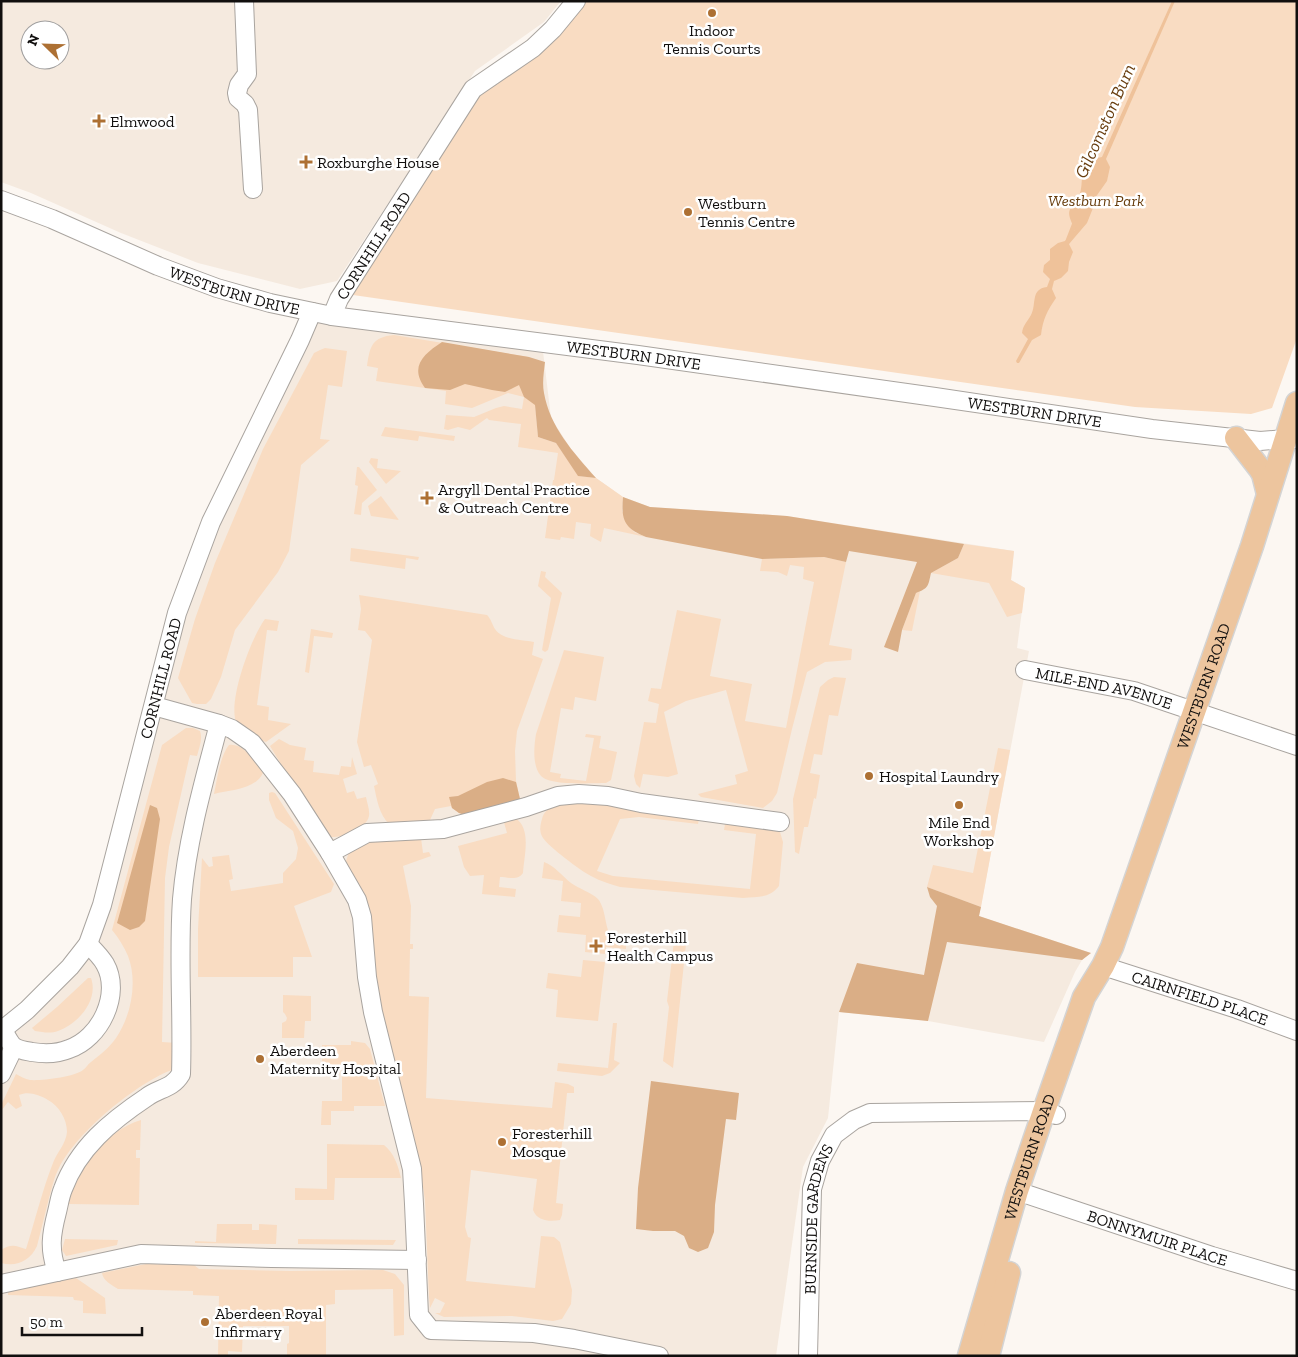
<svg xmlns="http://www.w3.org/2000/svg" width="1298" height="1357" viewBox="0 0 1298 1357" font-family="'Zilla Slab',serif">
  <rect width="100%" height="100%" fill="#fcf7f2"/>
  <path fill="#f5eadf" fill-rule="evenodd" d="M1,1h560l-17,21 -69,49 -138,210 -37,8 -102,-26 -77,-30 -90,-40 -30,-11zM30,30h30v30h-30z
    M312,312l230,31 9,75 20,31 25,29 27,19 27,10 137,9 227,35 -3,29 14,8 -8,60 12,3 -50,265 112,37 -9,7 -7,12 -31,70 -116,-21 -89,-9 -11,106 -25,49 -27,189h-775v-325l87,-87 123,-422z"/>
  <path fill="#f9dcc2" d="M585,1h712v337l-25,70 -21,6 -116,-7 -789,-113 130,-199 82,-62z
    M394,335l135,22 -5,40 11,7 3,33 18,6 23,33 17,2 27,19 -1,14 12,21 12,5 -42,-9 -3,14 -11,-6 1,-12 -15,-2 -2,17 -13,-2 -1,3 -15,-2 8,-58h1l4,-27 -40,-6 3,-23 -32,-4 -2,-2 -17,12 -12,-3 -10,3 -4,-1 2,-14 28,2 22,-9 8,-2 18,3 2,-12 -16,-4 -36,15 -27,-4 1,-13 -70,-10 2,-13 -11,-2c3,-20 5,-29 27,-31z
    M325,348l22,3 -5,36 -14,-2 -8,54 10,1 -29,25 -12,86 -11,21 -43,58 -14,47 -10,22 -5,5h-9l-5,-1 -14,-25 17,-59 20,-56 48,-114 51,-96 6,-3z
    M385,427l70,9 -1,5 -35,-5 -1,5 -37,-5z
    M371,458l7,1 -1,9 24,3 -15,13 -17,-22z
    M357,467h2l18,23 -15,13 -1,12 -7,-1 4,-28 -3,-1z
    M381,496l18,24 -28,-4 -3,-10z
    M964,544l50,7 -3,29 14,8 -3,25 -15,4 -18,-34 -58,-10 27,-15z
    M351,548l68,9 -1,3 -12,-2 -1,11 -55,-8z
    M824,557l22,5 -17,83 23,4 -1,11 -26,2 -18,10 -15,57 -15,64 -5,8 -9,7 -62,-11 -3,-3 39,-10 -2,-9 13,-4 -22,-81 -40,11 -22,11 14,62 -10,3 -25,-3 -3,14 -4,-4 -2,-8 10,-54 12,1 3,-19 -11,-3 3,-13 10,1 16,-79 44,9 -11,57 42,8 -7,37 41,7 28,-146 -11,-3 1,-12 -14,-2 -3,11 -9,-4 -18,-1 2,-12z
    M541,571l5,1 -1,5 17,16 -14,57 -3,2 -3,-2 9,-52 -13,-12z
    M920,591l-8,40 -10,-1 14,-37z
    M359,595l128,20c4,4 5,9 8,14 7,11 28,11 39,13l-2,13 11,4 -26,72 -2,20 1,30 4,18 -61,14 -7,-5 -1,-2 -16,3 -5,11 -4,3 -37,1c-10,-10 -12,-24 -15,-38l4,-2 -7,-19 -7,2 -7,-25 15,-102 -7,-9 -7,-1 3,-21z
    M265,619l14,2 -2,10 -10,-1 -10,75 12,2 -1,13 23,4 -25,18 -6,-2 -24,-18c-8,-22 15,-84 29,-103z
    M311,629l22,4 -1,5 -18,-2 -5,37 -4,-1z
    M564,650l40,7 -8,44 -21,-4 -2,13 -12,-2 -11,64 11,2 -1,4 26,3 8,-43 -9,-1 1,-3 15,2 -2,12 18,4 -6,28 -5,3c-14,0 -56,3 -65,-7 -9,-10 -7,-30 -5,-42z
    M834,677l12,1 -8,38 -9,-1 -7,40 -8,-1 -4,19 10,2 -4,24 -2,-1 -6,29h-4l-5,27 -4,-2 -2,-53 27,-112 8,-7z
    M186,728h7l7,3c3,8 -1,17 -3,25l-7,-1 -1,4 -20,88 -4,31 -3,164 15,1 -3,26c-38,14 -97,63 -115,99 -5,9 -7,20 -10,30 -4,16 -8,32 -12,48 -7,15 -20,21 -36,17v-13c11,-7 14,-4 25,-1 9,-28 16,-58 27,-86 4,-11 13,-19 14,-31 0,-13 -8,-26 -19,-32 -9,-5 -19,-9 -29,-5l3,11 -6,3 -8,-7 -7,9v-6l15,-31c4,2 9,5 14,6 11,1 44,-3 53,-10 3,-2 5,-6 8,-8 9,-7 19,-15 25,-24 15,-22 22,-56 12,-82 -4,-9 -9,-18 -16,-26l50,-185z
    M279,739l11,6 16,3 -2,12 10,1 -1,11 26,3 2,-9 10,1 1,-10 5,17 -14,5 4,14 7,-2 3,8 9,-2c1,6 4,13 3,19 -3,14 -27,22 -40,21l-11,-12 -48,-79z
    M229,745c15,-2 26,17 34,28 -8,17 -33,17 -49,21 3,-14 6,-38 15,-49z
    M998,748l12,2 -29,157 -54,-20 6,-22 40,8z
    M272,792l3,1 59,91 -3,8 -37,14 18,51h-19v20h-95v-48l4,-71 7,9 4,-1 -1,-9 17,-2 4,24 -4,1 2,11 52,-8v-10l13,-14 2,-11 -5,-17 -17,-13 -7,-18v-7z
    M576,802h23l100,17 -1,5 -59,-7 -19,2 -23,52 16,5 137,13 6,-55 -32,-4 1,-6 4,-3 46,7 5,4 3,10 -4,44c-10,13 -21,10 -36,12l-123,-11c-10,-3 -20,-6 -29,-11 -10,-5 -42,-29 -48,-38 -4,-6 -3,-12 -1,-19 4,-15 20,-16 34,-17z
    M515,818c17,10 9,38 8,55 -5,8 -15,4 -23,4l-1,10 17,2 -1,8 -33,-3 2,-19 -14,1 -6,-9 -6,-21 49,-13 -4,-14z
    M421,838l2,15 6,-1 2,4 -28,10 8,40 -1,38h3v5h-3l-1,47 20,1 -3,101 126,10 3,-26 13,2 6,3v6h-7l-11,110 7,1 -1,11 -2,5c-10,2 -23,1 -27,-10l4,-31 -66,-9 -6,57 3,10 3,1 -5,43 69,7 6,-52 13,1 6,5 12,48 -1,14 -9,15 -9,2 -41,-5 -68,1 -9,-4h5l5,-10 -10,-5 -5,10 -1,-11 -4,-97 -6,-39 -38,-152 -6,-31 -2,-45 -4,-22 -17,-35 -6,-15 3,-9 13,-10z
    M544,862c11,4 18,14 27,21 8,6 20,9 27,16 2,2 4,7 5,10 5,17 2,31 23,35v5l-20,-2 -1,7 -20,-2 1,-17 -29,-3 2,-17 21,2 1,-14 -20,-2 2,-20 -21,-3z
    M674,941l12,3 -13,124 -10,-7 6,-54 -2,-6z
    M583,960l22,2 -7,59 -42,-4 2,-27 -12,-2 2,-15 33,4z
    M88,978h3c8,22 -13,46 -33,53 -8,3 -15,1 -23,0l-3,-3 25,-21z
    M283,995l28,1v25h-6l-1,17h-22v-15l4,-2 1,-3 -2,-4 -2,-2z
    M613,1023h4l-3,37 6,3 -10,10 -8,3 -45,-5 1,-8 50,5z
    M351,1041l14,2 5,6 15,57h-31v5h-23v14h-10l1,-24h20v-33h-20v-23h29z
    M141,1120l-1,30h-4v8h4l-1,47 -71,-1c10,-35 37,-73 73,-84z
    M327,1144l57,1c10,8 14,20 17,33h-66l-1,22h-39v-12l32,1z
    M217,1224h35v6h7v-6l18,1 -1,19 -81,-1v-2l21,1z
    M65,1239l53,1 -1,5 -51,11 -4,-6z
    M298,1239l98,1 -3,5 -95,-1z
    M146,1264l48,1 5,4 91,2 93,-1 12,4 9,11v50l-10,1 -1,-47 -58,1v14l-9,1v51h-39v-12l2,-1v-17h-46l-1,26 -14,-1v5h-10l1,-60 -26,-1v-4l-75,-2c-6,-4 -15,-8 -16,-16z
    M76,1278l29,20 1,16 -23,-1v-12l-9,-1 -1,-3 -65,-2v-4z"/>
  <path fill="#daae86" d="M442,342l87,15 16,5c-1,9 -3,21 -1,31 6,34 29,59 52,85l-18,-2 -22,-33 -18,-6 -3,-32 -11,-8 -5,-12 -14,7 -13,-2 -27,-6 -15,6 -25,-2c-16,-22 -1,-34 17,-46z
    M623,497l27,10 137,9 177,28 -6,14 -27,15c-3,13 -2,15 -15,20l-14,37 -4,22 -14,-5 33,-85 -68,-11 -3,11 -22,-5 -62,2 -116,-22c-22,-9 -25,-17 -23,-40z
    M503,778l13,4 4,17 -21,8 -32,9 -8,-3 -7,-5 -3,-11 9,-1 29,-14z
    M150,805l7,3 3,11 -15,102 -6,6 -9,3 -13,-7z
    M927,887l54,20 -2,9 112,37 -9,7 -135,-18 -19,79 -89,-9 18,-49 67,12 13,-69 -7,-9z
    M651,1081l88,12 -3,27 -10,-1 -11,86 -1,27 -6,16 -10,4 -9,-4 -5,-12 -9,-5h-22l-17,-2 2,-41z"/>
  <path fill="#efc29a" d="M1172,1h3l-69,158 4,8 -3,14 -12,17 -2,10 -6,15 -18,21 4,8 -4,10 -1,9 -7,7 -7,3 -2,8 4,9c-9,13 -13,21 -15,37l-9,5 -13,23h-2l-1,-2 12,-22 -6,-6c1,-8 5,-11 9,-18 6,-11 -1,-26 16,-28l3,-8 -7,-7 1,-7 6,-5v-11l8,-6 7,-2 10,-11c-11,-23 -5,-17 5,-37 2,-5 2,-18 2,-24l10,-10 10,-2z"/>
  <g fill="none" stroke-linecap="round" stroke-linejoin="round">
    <path stroke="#efc29a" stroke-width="5" d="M1068,241l7,-18"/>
    <g stroke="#a9a49f" stroke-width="20">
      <g id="minor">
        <path d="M244,1l3,73 -8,11 -2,8 1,5 7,6 3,6 5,79"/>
        <path id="s1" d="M1,200l51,19 106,47 59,22 53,15 62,13 306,39 297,42 217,32 108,12 25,-2h11"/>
        <path id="s2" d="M332,316l7,-17 134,-210 60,-41 20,-19 23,-28"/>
        <path id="s3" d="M1025,670l109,21 163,55"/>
        <path d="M154,706l65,18 13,5 20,14 40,51 38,59 27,47 5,17 5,60 6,35 39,157 2,35 5,111 12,15 103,3 40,6 85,17"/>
        <path d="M330,853l37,-20 76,-4 83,-22 32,-11 21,-2 29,2 33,7 139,19"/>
        <path id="s4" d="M1103,966l134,43 60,22"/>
        <path d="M3,1030c3,5 6,12 10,16 5,4 13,5 19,6 12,2 25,2 37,-3 31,-10 53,-55 36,-85 -4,-7 -11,-14 -17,-20"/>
        <path id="s5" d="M1,1031l26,-21 43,-43 18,-23 14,-39 75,-292 34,-91 89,-182 12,-28"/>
        <path d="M1,1074l13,-27"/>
        <path id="s6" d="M1017,1191l195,65 85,25"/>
        <path d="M57,1272c-8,-23 -6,-37 0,-60 2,-8 3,-16 6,-23 15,-41 48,-68 84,-92 12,-9 25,-8 34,-23 2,-58 -3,-117 1,-175 5,-59 22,-118 37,-175"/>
        <path d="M1,1284l140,-30 131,4 145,2"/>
        <path id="s7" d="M808,1356l4,-167 8,-28 14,-26 20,-15 16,-7 174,-2 12,4"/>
      </g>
    </g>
    <g stroke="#d4d4d4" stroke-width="25">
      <g id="major">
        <path d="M1236,438l24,31 3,5 5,20"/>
        <path id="s8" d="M969,1356l48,-165 27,-80 40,-114 19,-31 9,-19 140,-401 45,-143"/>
        <path d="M988,1356l21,-83"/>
      </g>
    </g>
    <use href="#minor" stroke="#fff" stroke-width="18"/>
    <use href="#major" stroke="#edc59e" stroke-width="22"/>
  </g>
  <g fill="#ad7033" stroke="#fff" stroke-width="2">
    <circle cx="712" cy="13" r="5"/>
    <path d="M96.5 113.5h5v5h5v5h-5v5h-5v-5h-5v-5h5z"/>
    <path d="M303.5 154.5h5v5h5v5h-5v5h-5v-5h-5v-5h5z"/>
    <circle cx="688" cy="212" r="5"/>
    <path d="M424.5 490.5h5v5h5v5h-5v5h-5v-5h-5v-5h5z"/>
    <circle cx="869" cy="776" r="5"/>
    <circle cx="959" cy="805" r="5"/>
    <path d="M593.5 938.5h5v5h5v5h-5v5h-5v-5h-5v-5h5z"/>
    <circle cx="260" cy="1059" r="5"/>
    <circle cx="502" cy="1142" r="5"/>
    <circle cx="205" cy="1322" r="5"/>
  </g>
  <g text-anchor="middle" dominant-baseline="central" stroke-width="5" stroke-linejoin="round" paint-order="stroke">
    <g font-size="16" fill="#110f0e" stroke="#fff" text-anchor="start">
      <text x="712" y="30" text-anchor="middle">Indoor<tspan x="712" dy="18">Tennis Courts</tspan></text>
      <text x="110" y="121">Elmwood</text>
      <text x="317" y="162">Roxburghe House</text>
      <text x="698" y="203">Westburn<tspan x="698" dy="18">Tennis Centre</tspan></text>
      <text x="438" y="489">Argyll Dental Practice<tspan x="438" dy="18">&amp; Outreach Centre</tspan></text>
      <text x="879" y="776">Hospital Laundry</text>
      <text x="959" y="822" text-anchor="middle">Mile End<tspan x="959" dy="18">Workshop</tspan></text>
      <text x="607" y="937">Foresterhill<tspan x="607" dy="18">Health Campus</tspan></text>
      <text x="270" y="1050">Aberdeen<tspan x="270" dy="18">Maternity Hospital</tspan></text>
      <text x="512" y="1133">Foresterhill<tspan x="512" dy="18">Mosque</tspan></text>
      <text x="215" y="1313">Aberdeen Royal<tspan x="215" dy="18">Infirmary</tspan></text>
    </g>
    <g font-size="16" font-style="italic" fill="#673d0d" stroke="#fff">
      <text x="1096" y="200">Westburn Park</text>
    </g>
    <g font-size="16" fill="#110f0e" stroke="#fff">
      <text stroke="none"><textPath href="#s2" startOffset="82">CORNHILL ROAD</textPath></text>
      <text stroke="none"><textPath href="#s1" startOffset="251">WESTBURN DRIVE</textPath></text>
      <text stroke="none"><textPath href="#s1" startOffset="656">WESTBURN DRIVE</textPath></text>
      <text stroke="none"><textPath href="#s1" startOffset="1061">WESTBURN DRIVE</textPath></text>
      <text stroke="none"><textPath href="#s5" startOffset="399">CORNHILL ROAD</textPath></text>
      <text stroke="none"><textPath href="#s8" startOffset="711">WESTBURN ROAD</textPath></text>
      <text stroke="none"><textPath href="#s3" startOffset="81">MILE-END AVENUE</textPath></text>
      <text stroke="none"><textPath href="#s4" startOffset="102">CAIRNFIELD PLACE</textPath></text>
      <text stroke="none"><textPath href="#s8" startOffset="208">WESTBURN ROAD</textPath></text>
      <text stroke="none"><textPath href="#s7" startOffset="138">BURNSIDE GARDENS</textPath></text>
      <text stroke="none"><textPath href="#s6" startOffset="148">BONNYMUIR PLACE</textPath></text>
    </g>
    <g font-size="18" font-style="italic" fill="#683d0e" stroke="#fff">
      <text transform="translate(1105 121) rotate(-66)">Gilcomston Burn</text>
    </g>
  </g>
  <rect width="1298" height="1357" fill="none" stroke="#110f0e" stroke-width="5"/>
  <g transform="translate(45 45) rotate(293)"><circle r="24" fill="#ffffff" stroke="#a09f9f"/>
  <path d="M0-4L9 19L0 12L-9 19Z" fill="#ad7033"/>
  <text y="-8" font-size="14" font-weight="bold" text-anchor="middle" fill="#110f0e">N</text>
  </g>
  <path d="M22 1327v8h120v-8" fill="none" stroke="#110f0e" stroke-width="2.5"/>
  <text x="30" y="1327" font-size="15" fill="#110f0e" stroke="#ffffff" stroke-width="4" paint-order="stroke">50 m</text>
</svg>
